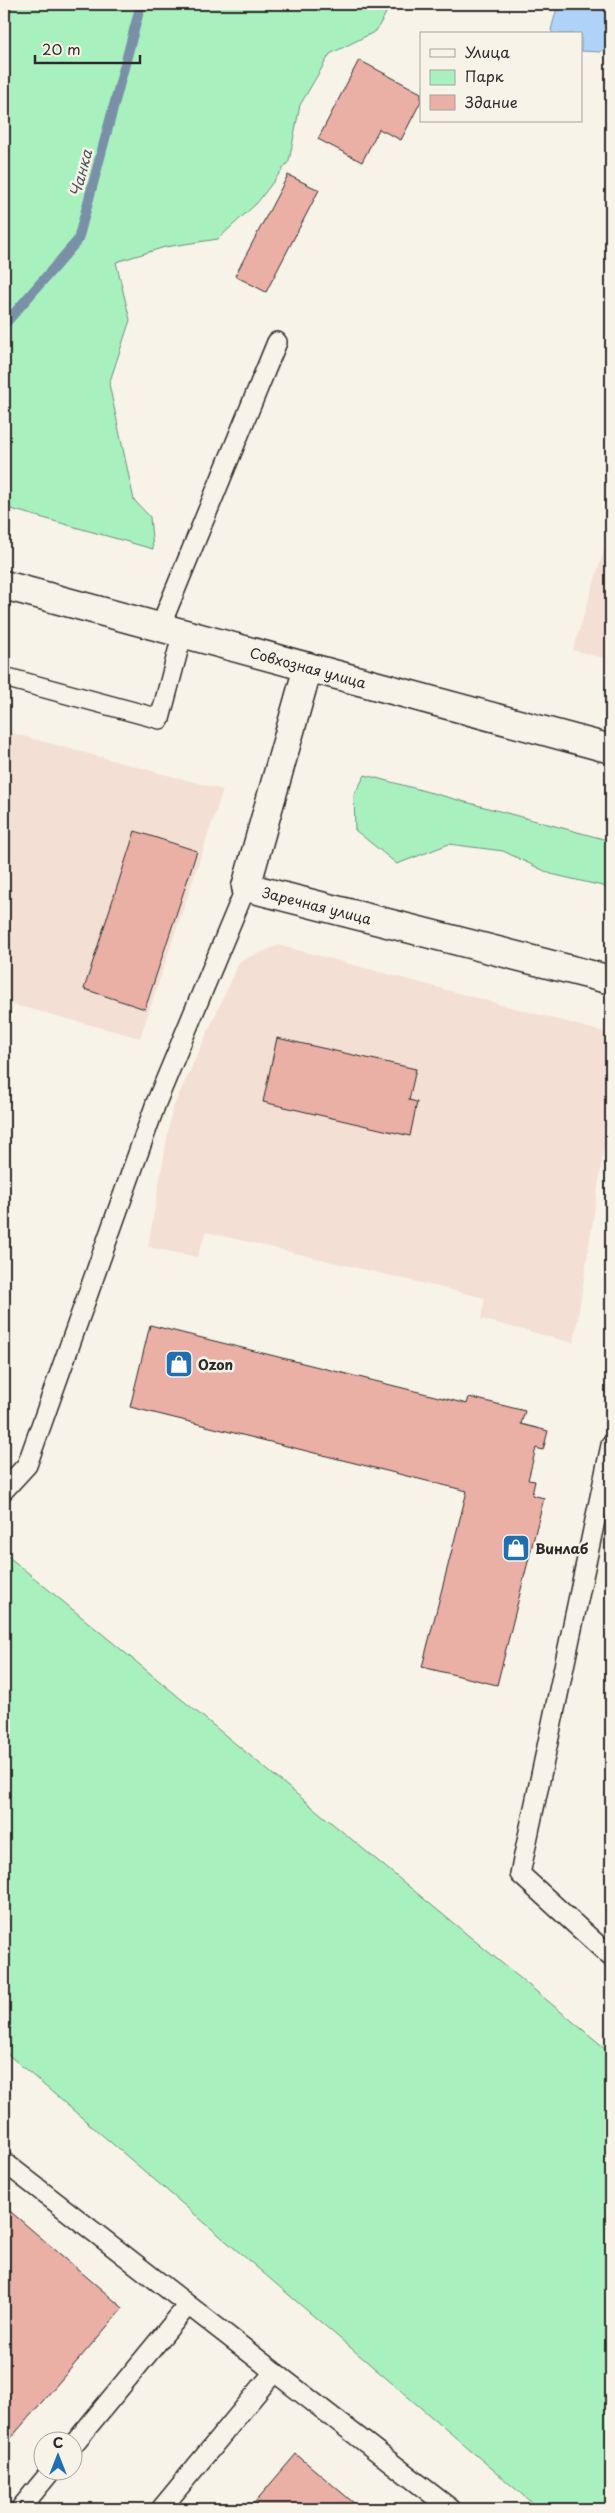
<svg xmlns="http://www.w3.org/2000/svg" width="615" height="2513" viewBox="0 0 615 2513" font-family="'Playpen Sans',sans-serif">
  <rect width="100%" height="100%" fill="#f7f3e8"/>
  <filter id="ink" filterUnits="userSpaceOnUse"><feTurbulence type="fractalNoise" baseFrequency=".02" numOctaves="2"/><feDisplacementMap in="SourceGraphic" scale="10" xChannelSelector="R" yChannelSelector="G"/><feConvolveMatrix kernelMatrix="1 2 1 2 8 2 1 2 1" color-interpolation-filters="sRGB"/></filter>
  <g filter="url(#ink)">
    <path fill="#f3dfd4" d="M611,528v132l-38,-10z
      M4,731l219,59 -83,248 -136,-36z
      M279,945l332,89v69l-37,240 -93,-24 4,-21 -279,-66 -9,25 -49,-10 24,-137 68,-149z"/>
    <path fill="#a8f1bf" stroke="#6a8e75" d="M13,4h378l-15,27 -46,23 -30,51 -11,56 -32,42 -39,36 -53,8 -49,15 14,58 -21,64 25,116 16,17 3,32 -149,-42v-480z
      M365,775l246,66v47l-60,-14 -48,-23 -54,-7 -52,20 -42,-34 -1,-35z
      M4,1553l607,500v456h-72l-535,-458z"/>
    <path fill="#afd3f8" stroke="#7a90a6" d="M558,4h53v38l-10,10 -20,-1v-17h-28l-2,-4z"/>
    <g fill="none" stroke-linecap="round" stroke-linejoin="round">
      <path stroke="#7a90a6" stroke-width="10" d="M4,325l74,-85 63,-236"/>
    </g>
    <path fill="#eab0a6" stroke="#2b2b2b" d="M359,60l62,33v8l-20,39 -22,-11 -17,33 -44,-23z
      M288,175l31,15 -53,102 -31,-16z
      M135,831l62,20 -52,158 -61,-20z
      M277,1038l139,31 -7,31 8,2 -7,34 -147,-34z
      M150,1325l317,79 2,-7 56,14 -4,13 27,7 -5,19 -7,-2 -8,32 7,1 -3,14 12,3 -47,187 -75,-18 45,-176 -337,-84z
      M4,2206l119,102 -119,138z
      M296,2454l65,55h-112z"/>
    <g fill="none" stroke-linecap="round" stroke-linejoin="round">
      <g stroke="#2b2b2b" stroke-width="22">
        <path id="lane" d="M160,627l117,-285
          M4,677l156,42 23,-87
          M611,1445l-91,429 91,83
          M4,1490l23,-25 129,-362 90,-216
          M4,2162l447,347
          M72,2446l116,-141
          M20,2509l32,-39
          M161,2509l113,-137"/>
      </g>
      <g stroke="#2b2b2b" stroke-width="31">
        <g id="street">
          <path id="s1" d="M308,667l-62,220 365,93"/>
        </g>
      </g>
      <g stroke="#2b2b2b" stroke-width="31">
        <g id="secondary">
          <path id="s2" d="M4,585l607,164"/>
        </g>
      </g>
      <use href="#lane" stroke="#f7f3e8" stroke-width="19"/>
      <use href="#street" stroke="#f7f3e8" stroke-width="28"/>
      <use href="#secondary" stroke="#f7f3e8" stroke-width="28"/>
    </g>
  </g>
  <defs>
    <g id="shop-square" transform="scale(1.4375)"><rect x="-9" y="-9" width="18" height="18" rx="4" fill="#1f6fb2" stroke="#f7f3e8"/><path d="M-5-2.5h2.3a2.7 3.5 0 0 1 5.4 0H5L5.5 6h-11ZM-1.5-2.5h3a1.5 2.3 0 0 0-3 0Z" fill="#fff"/></g>
  </defs>
  <g fill-rule="evenodd">
    <use href="#shop-square" x="179" y="1364"/>
    <use href="#shop-square" x="516" y="1548"/>
  </g>
  <g text-anchor="middle" dominant-baseline="central" stroke-width="5" stroke-linejoin="round" paint-order="stroke">
    <g font-size="14" fill="#2b2b2b" stroke="#f7f3e8">
      <text stroke="none"><textPath href="#s2" startOffset="315">Совхозная улица</textPath></text>
      <text stroke="none"><textPath href="#s1" startOffset="302">Заречная улица</textPath></text>
    </g>
    <g font-size="14" font-weight="bold" fill="#2b2b2b" stroke="#f7f3e8" text-anchor="start">
      <text x="198" y="1364">Ozon</text>
      <text x="535" y="1548">Винлаб</text>
    </g>
    <g font-size="15" font-style="italic" fill="#4c555e" stroke="#f7f3e8">
      <text transform="translate(80 173) rotate(-75)">Чанка</text>
    </g>
  </g>
  <rect width="615" height="2513" fill="none" stroke="#f7f3e8" stroke-width="20"/>
  <rect x="10" y="10" width="595" height="2493" fill="none" stroke="#2b2b2b" stroke-width="2" filter="url(#ink)"/>
  <rect x="420" y="32" width="162" height="90" fill="#f7f3e8" stroke="#a5a39c"/>
  <rect x="430" y="49" width="25" height="8" fill="#f7f3e8" stroke="#a5a39c"/>
  <text x="465" y="58" font-size="15" fill="#2b2b2b">Улица</text>
  <rect x="430" y="70" width="25" height="15" fill="#a8f1bf" stroke="#a5a39c"/>
  <text x="465" y="82" font-size="15" fill="#2b2b2b">Парк</text>
  <rect x="430" y="95" width="25" height="15" fill="#eab0a6" stroke="#a5a39c"/>
  <text x="465" y="108" font-size="15" fill="#2b2b2b">Здание</text>
  <g transform="translate(58 2456)"><circle r="24" fill="#f7f3e8" stroke="#a5a39c"/>
  <path d="M0-4L9 19L0 12L-9 19Z" fill="#1f6fb2"/>
  <text y="-8" font-size="14" font-weight="bold" text-anchor="middle" fill="#2b2b2b">С</text>
  </g>
  <path d="M35 55v8h105v-8" fill="none" stroke="#2b2b2b" stroke-width="2.5"/>
  <text x="42" y="55" font-size="15" fill="#2b2b2b" stroke="#f7f3e8" stroke-width="4" paint-order="stroke">20 m</text>
</svg>
